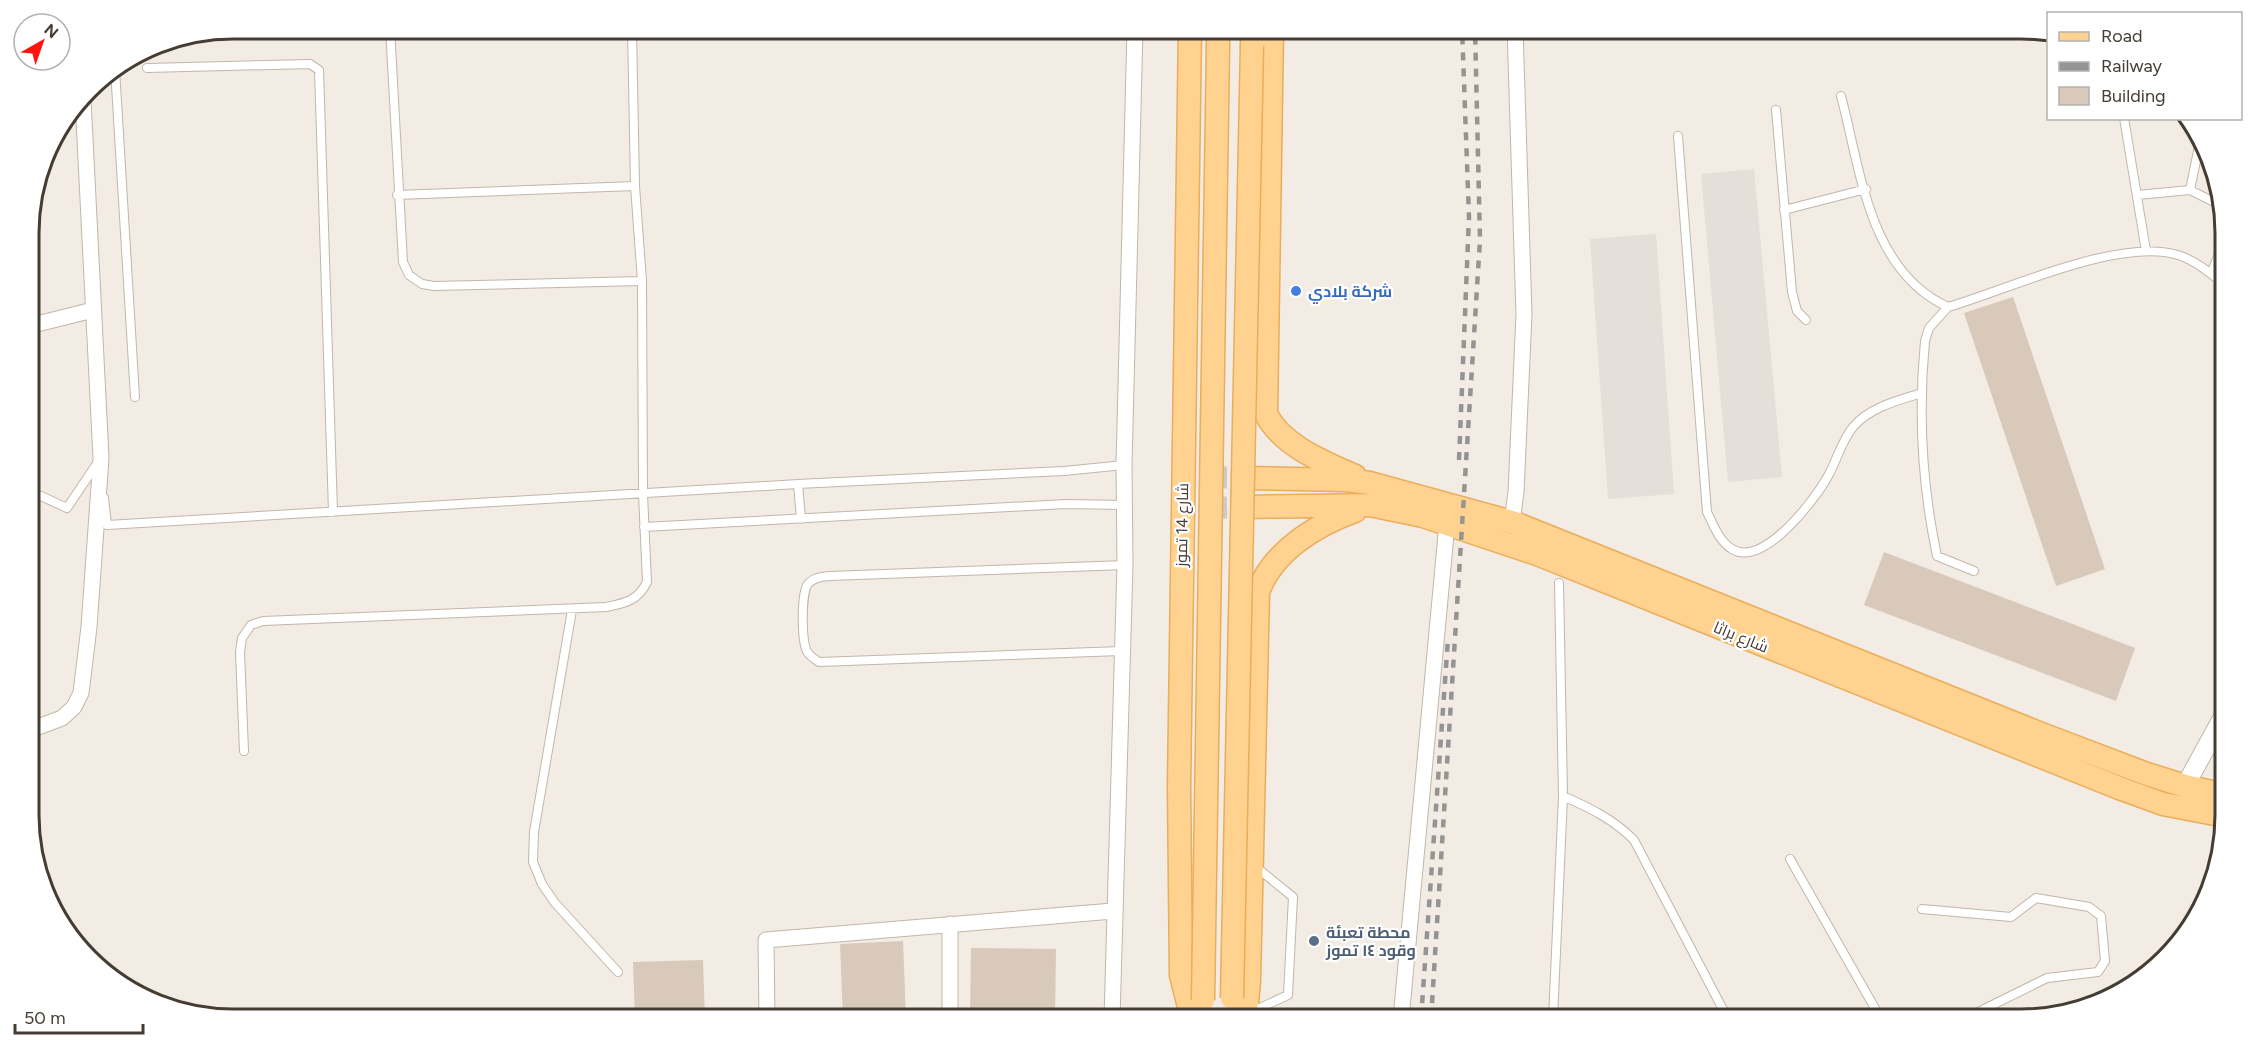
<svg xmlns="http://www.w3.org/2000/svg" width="2254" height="1048" viewBox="0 0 2254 1048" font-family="Figtree,Cairo,sans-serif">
  <rect width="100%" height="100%" fill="#f3ece4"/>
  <path fill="#e5ded9" d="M1754,169l28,308 -54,5 -27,-308z
    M1656,234l18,260 -66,5 -18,-260z"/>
  <path fill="#d8c9bb" d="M2013,297l92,272 -49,17 -92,-273z
    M1884,552l251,96 -19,53 -252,-96z
    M903,941l3,78h-63l-3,-75z
    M971,948l85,1 -1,70h-85z
    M703,960l2,59h-70l-2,-57z"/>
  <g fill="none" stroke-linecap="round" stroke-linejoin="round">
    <path stroke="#d0c9c1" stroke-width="22" stroke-dasharray="22 11" stroke-linecap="butt" d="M1205,477l43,1
      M1205,508l42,-1"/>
    <g stroke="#c2b6a9" stroke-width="10">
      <path id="service" d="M390,28l13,234 6,13 13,9 12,2 208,-5
        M147,68l163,-4 9,6 14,442
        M115,69l20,328
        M1841,96c20,75 28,175 107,211 59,-17 171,-70 230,-52 16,5 34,19 46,30
        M1776,110l16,182 5,19 9,9
        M2124,118l22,133
        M1678,136l29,376c7,14 12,29 25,37 31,19 83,-49 96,-73 9,-16 13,-34 25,-49 17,-20 46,-27 69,-34
        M2190,190l9,-44
        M397,195l238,-9
        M2137,195l53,-5 34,17
        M1784,210l82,-21
        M2211,273l13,-30
        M1948,307l-19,21 -4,13c-7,72 -3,144 12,215l37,15
        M798,484l3,35
        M30,491l37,17 31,-46
        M104,498l3,27 691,-41 266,-13 60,-6
        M644,527l422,-23 59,1
        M572,610l-38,222 -1,30 9,22 13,19 63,69
        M1122,651l-303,11c-3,-2 -9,-6 -11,-9 -7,-10 -7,-60 0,-69 6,-7 14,-7 22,-8l295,-11
        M2211,741l14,9
        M244,751l-4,-99 2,-14 9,-13 12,-4 343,-14c19,-4 32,-6 41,-25l-4,-88 -1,-213 -7,-95 -3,-158
        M1563,796c27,12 50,23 71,44l94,179
        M1790,859l91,160
        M1922,909l89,8 25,-19 53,9 12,9 4,45 -7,11 -51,6 -83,41
        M1249,1013l39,-18 5,-98 -37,-30
        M1553,1019l10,-223 -4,-213"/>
    </g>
    <g stroke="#c2b6a9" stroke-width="17">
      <path id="minor" d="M29,326l64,-16
        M1512,522l4,-30 8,-178 -9,-286
        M30,730l32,-12 12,-11 7,-14 8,-66 12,-169 -18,-359
        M950,924v95
        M767,1019l-1,-79 347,-29
        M1112,1019l13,-454 -1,-100 11,-437
        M1401,1019l46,-495"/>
    </g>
    <g stroke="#c2b6a9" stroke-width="20">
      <path id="tertiary" d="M2185,786l40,-73"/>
    </g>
    <g stroke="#e9ad5b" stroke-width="25">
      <path id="primary" d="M1190,28l-11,759 2,188 11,44
        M1252,28v18
        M1272,28l-6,386c16,32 58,48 89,62
        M1218,47v-19
        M1248,478l98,2 24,3 142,39 527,211 105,40 41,13 40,9
        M1247,507l123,-2 53,11 114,38 582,234 44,16 62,12
        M1241,1019l6,-16 2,-22 9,-389c15,-41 58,-67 97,-81"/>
    </g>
    <use href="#service" stroke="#fff" stroke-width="8"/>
    <use href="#minor" stroke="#fff" stroke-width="15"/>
    <use href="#tertiary" stroke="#fff" stroke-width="18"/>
    <use href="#primary" stroke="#ffd290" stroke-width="22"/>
    <path stroke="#949494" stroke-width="4.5" stroke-dasharray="8 8" stroke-linecap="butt" d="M1459,460l10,-243 -7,-189
      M1421,1019l27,-380
      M1431,1019l49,-779 -5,-212"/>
    <g stroke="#e9ad5b" stroke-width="25" stroke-linecap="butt">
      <path id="primary-bridge" d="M1232,998l20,-952
        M1203,1000l15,-953"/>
    </g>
    <use href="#primary-bridge" stroke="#ffd290" stroke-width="22"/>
  </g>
  <circle fill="#3f7fe0" stroke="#fff" stroke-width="2" cx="1296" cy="291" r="6"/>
  <circle fill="#5c6f8a" stroke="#fff" stroke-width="2" cx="1314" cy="941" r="6"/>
  <g text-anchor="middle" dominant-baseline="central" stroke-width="4.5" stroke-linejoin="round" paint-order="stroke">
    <g font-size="16" font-weight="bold" fill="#366cbe" stroke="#fff" text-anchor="start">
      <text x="1308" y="291">شركة بلادي</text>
    </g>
    <g font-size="16" fill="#453c33" stroke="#fff">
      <text transform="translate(1182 525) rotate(-89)">شارع 14 تموز</text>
      <text transform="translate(1741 637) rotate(22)">شارع براثا</text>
    </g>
    <g font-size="16" font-weight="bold" fill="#4e5e75" stroke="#fff" text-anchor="start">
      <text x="1326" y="932">محطة تعبئة<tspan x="1326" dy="18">وقود ١٤ تموز</tspan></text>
    </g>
  </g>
  <path d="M0 0H2254V1048H0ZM233 39H2021A194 194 0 0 1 2215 233V815A194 194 0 0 1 2021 1009H233A194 194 0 0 1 39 815V233A194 194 0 0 1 233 39Z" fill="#fff" fill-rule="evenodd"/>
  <path fill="none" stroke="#453c33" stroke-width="3" d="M233 39H2021A194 194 0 0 1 2215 233V815A194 194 0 0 1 2021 1009H233A194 194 0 0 1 39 815V233A194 194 0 0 1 233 39Z"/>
  <rect x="2047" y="12" width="195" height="108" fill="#ffffff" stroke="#b5b1ad" stroke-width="1.5"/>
  <rect x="2059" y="32" width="30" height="9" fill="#ffd290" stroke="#b5b1ad" stroke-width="1.5"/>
  <text x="2101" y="42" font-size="18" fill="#453c33">Road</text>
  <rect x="2059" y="62" width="30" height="9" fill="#949494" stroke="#b5b1ad" stroke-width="1.5"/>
  <text x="2101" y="72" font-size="18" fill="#453c33">Railway</text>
  <rect x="2059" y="87" width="30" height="18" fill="#d8c9bb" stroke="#b5b1ad" stroke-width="1.5"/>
  <text x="2101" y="102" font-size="18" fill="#453c33">Building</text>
  <g transform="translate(42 42) rotate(40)"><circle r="28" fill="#ffffff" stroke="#b5b1ad" stroke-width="1.5"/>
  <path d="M0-4.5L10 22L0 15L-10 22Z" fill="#ff150e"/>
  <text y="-9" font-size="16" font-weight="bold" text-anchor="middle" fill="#453c33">N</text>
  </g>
  <path d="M15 1024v9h128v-9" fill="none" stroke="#453c33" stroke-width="3"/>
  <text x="24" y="1024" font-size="18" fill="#453c33" stroke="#ffffff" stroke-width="4.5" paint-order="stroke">50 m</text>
</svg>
